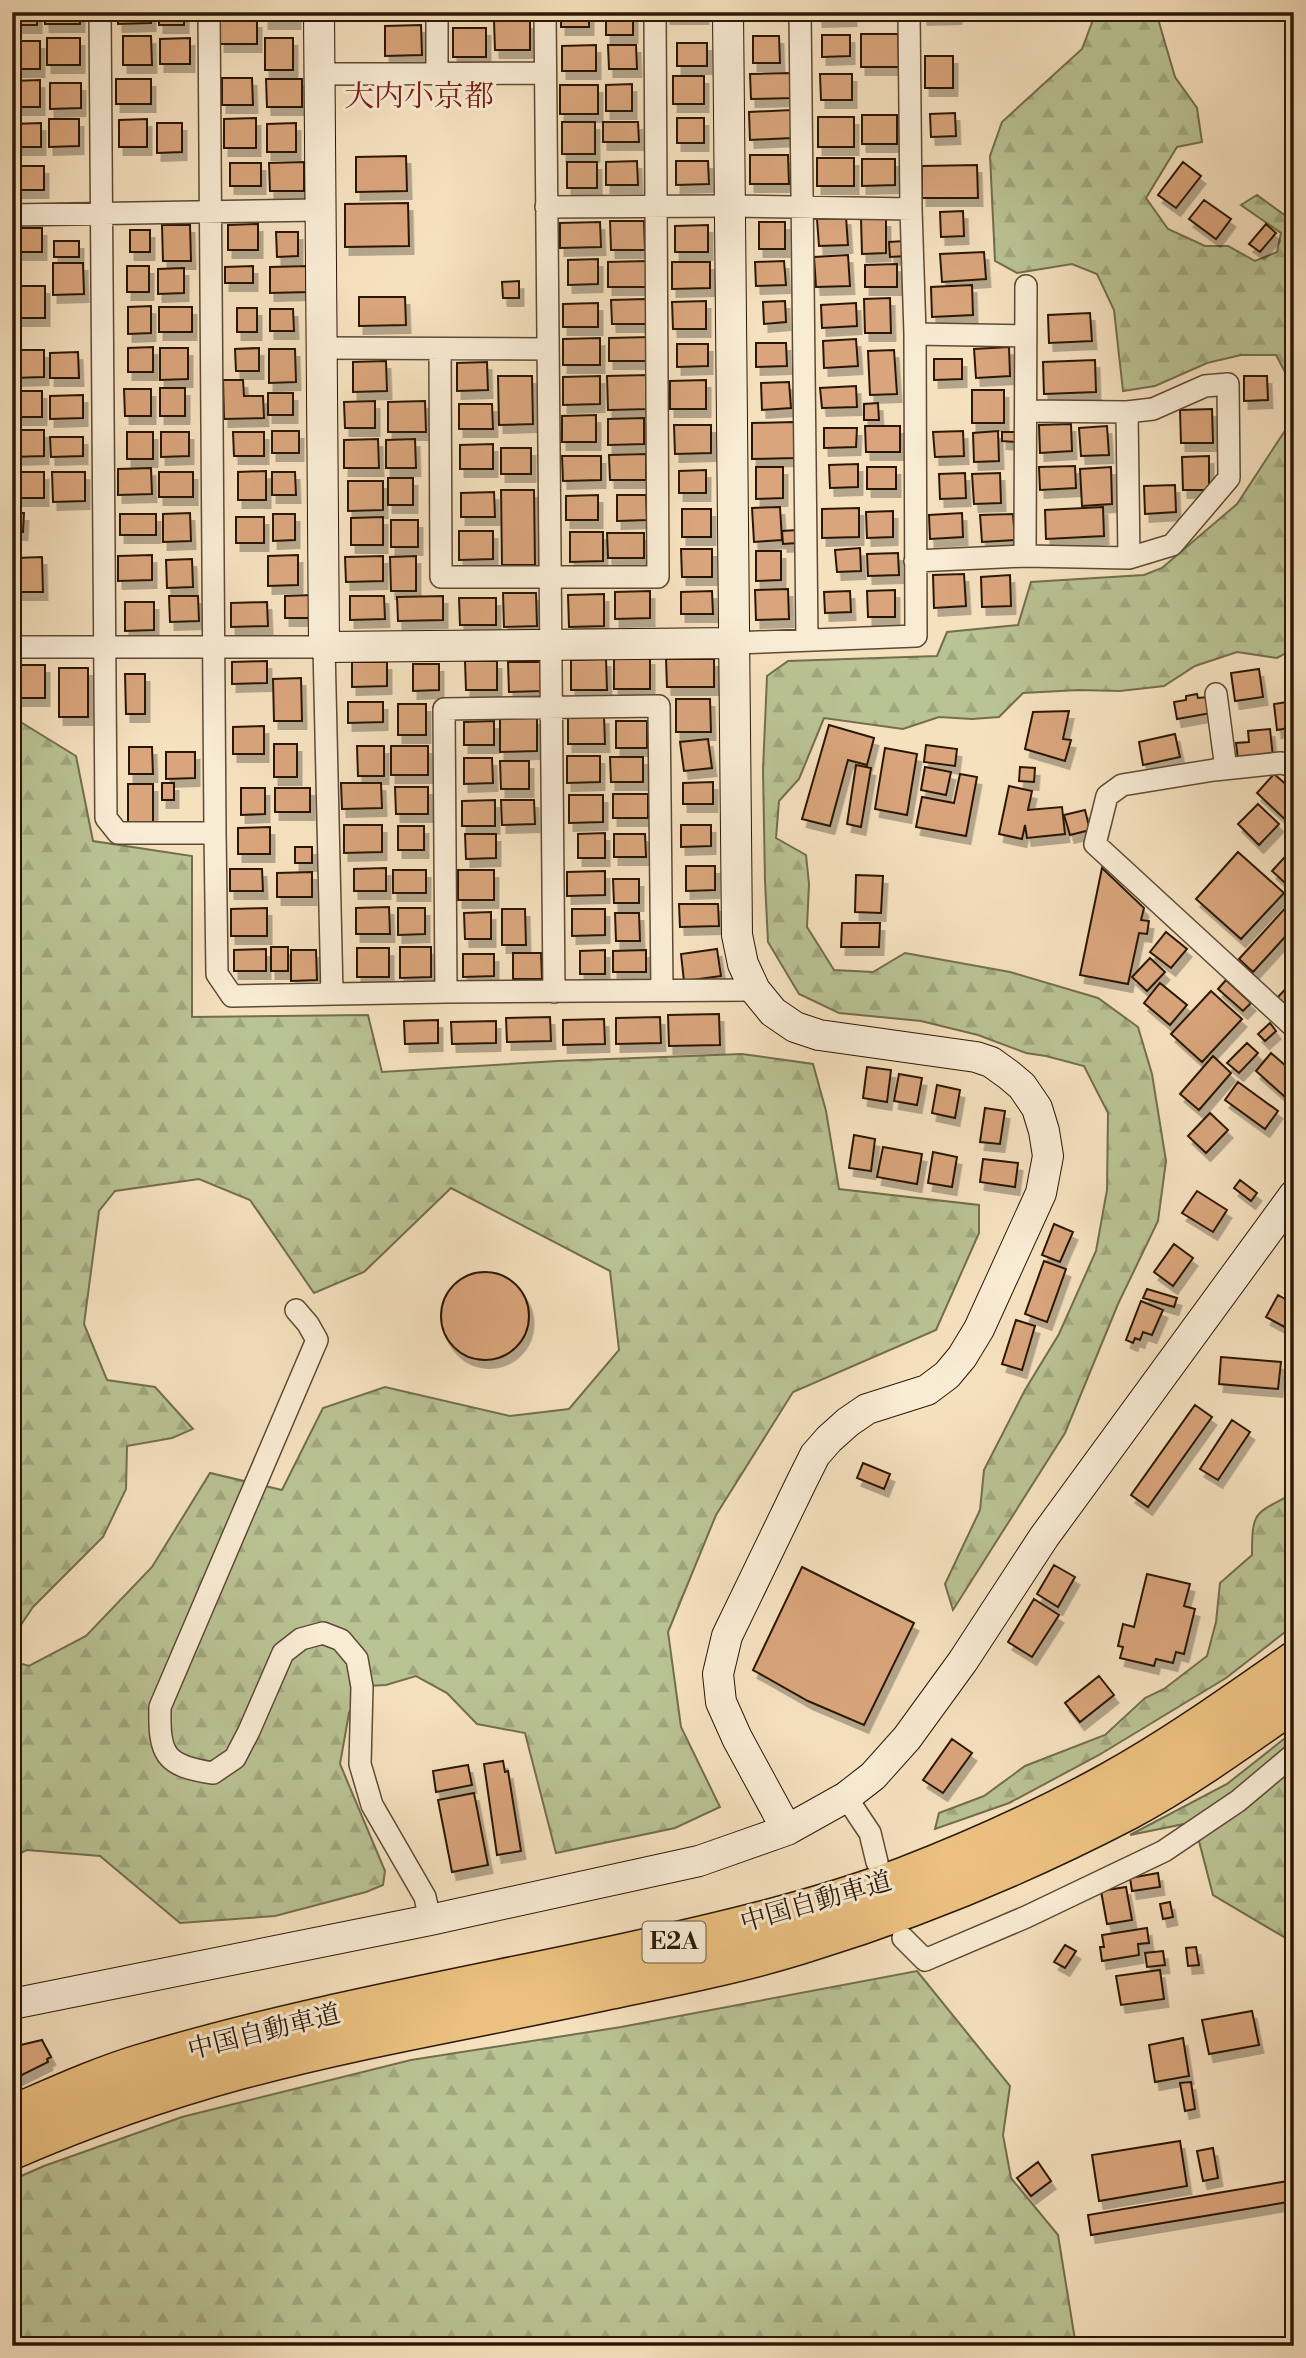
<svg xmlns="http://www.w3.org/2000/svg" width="1306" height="2358" viewBox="0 0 1306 2358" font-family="'Libre Bodoni','Noto Serif JP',serif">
  <defs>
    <pattern id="forest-firs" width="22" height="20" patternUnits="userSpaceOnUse" patternTransform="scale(1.75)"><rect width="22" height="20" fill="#bac394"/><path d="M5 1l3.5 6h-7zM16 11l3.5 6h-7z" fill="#a0a77e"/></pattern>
    <filter id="shadow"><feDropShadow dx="4.5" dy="8" stdDeviation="0" flood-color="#0004"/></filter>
  </defs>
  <rect width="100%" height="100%" fill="#f6e1bf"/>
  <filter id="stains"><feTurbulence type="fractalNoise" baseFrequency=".00286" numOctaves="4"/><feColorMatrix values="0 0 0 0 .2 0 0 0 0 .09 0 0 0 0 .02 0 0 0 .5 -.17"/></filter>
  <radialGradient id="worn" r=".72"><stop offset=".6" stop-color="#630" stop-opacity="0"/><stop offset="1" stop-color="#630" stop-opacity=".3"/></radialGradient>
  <path fill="url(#forest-firs)" stroke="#736e4d" stroke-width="2" d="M1096,12h60l19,65 22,31 5,34 -25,5 -31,51 22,31 37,17h23l27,15 22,-9 4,-19 -40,-28 16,-10 37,27v427l-17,9 -40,-6 -42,14 -31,20 -44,5 -41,-1 -56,3 -24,24 -27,2 -33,-2 -36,12 -79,-11 -25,61 -20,22 -3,37 30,17 3,29 -2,43 27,43 39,2 32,-19 105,19 88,26 40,29 14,47 14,87 -8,60 -40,83 -53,129 -112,177 -8,-26 35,-74 4,-40 41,-80 34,-56 37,-83 11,-61 1,-77 -24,-47 -38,-10 -20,-3 -48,-18 -57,-14 -82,-8 -40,-19 -31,-52 -3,-61 -2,-111 4,-94 21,-15 149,-5 10,-24 71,-7 13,-43 113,-7 18,-7 75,-64 51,-78 -3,-54 -9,-17h-35l-34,8 -52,23 -32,5 -9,-81 -17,-36 -25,-10 -55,9 -22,-12 -5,-105 12,-34 80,-73z
    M12,712l7,9 57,35 17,85 99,15v161l176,-2 14,57 175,-11 185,-7 71,10 13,47 13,78 140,16v28l-43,97 -143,62 -77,123 -48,117 13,95 39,80 -45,21 -119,25 -31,-120 -48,-9 -30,-31 -31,-17 -30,9 -19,1 -18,27 -9,51 45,107 -2,14 -17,7 -91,24 -95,7 -80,-67 -73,-6 -15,7v-196l17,5 57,-30 66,-69 58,-94 72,17 41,-82 62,-21 125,29 59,-7 50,-59 -9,-79 -159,-83 -87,84 -50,21 -64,-93 -51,-21 -84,12 -16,20 -15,113 23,56 48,7 38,42 -21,9 -45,8 -1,43 -23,48 -70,70 -21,31z
    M1294,1484v141l-68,53 -127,77 -90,48 -74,26 4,-16 45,-17 41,-30 80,-31 40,-37 19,-9 43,-33 9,-34 4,-39 32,-28c0,-45 3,-41 40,-61z
    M1294,1731v212l-81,-48 -19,-73 -64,13 97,-51z
    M917,1971l93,115 -7,49 8,43 47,57 18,111h-1064v-166l32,-14 138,-49 229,-57 210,-33z"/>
  <path fill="#daa57c" stroke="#2c1806" stroke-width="2" filter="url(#shadow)" d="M12,12h25v13h-25z
    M45,12h35v12h-35z
    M118,12h33v11l-33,1z
    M159,12h25v13h-25z
    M264,12h32v9h-32z
    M561,12h28v15h-28z
    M606,12h27v23h-27z
    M666,12h38v4h-38z
    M818,12h34v6l-34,1z
    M923,12h34v4l-34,1z
    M220,20h37v24h-37z
    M494,21h36v29h-35z
    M421,25l1,30 -37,1v-30z
    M453,28h33v29h-33z
    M861,34h37l1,33h-38z
    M822,35h28v21l-28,1z
    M123,36h28l1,29h-29z
    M753,36h26l1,27h-27z
    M47,38h33v27h-33z
    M190,38v26h-30v-25z
    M265,38h28v32h-28z
    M17,41h23v28h-23z
    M677,43h30v23h-30z
    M596,45v26h-34v-25z
    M608,45h28l1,24h-28z
    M925,56h28v32h-28z
    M791,73l1,25 -41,1 -1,-25z
    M820,74h32v26h-31z
    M673,76h31v28h-31z
    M222,78h30l1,27h-31z
    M116,79h35v25h-35z
    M266,79h36v28h-35z
    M40,80v27h-28v-26z
    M50,83h31v25l-31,1z
    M632,84v27h-26v-26z
    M560,85h38v29h-38z
    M791,110l1,28 -42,2 -1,-28z
    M955,113l1,23 -25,1 -1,-23z
    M862,115h35v29h-35z
    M818,117h36v30h-36z
    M256,118v30h-32v-29z
    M677,118h27v25h-27z
    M49,119h30v27l-30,1z
    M147,119v28h-28v-27z
    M562,122h33v32h-33z
    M603,122h35l1,20h-36z
    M41,123v24h-29v-23z
    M157,123h25v29l-25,1z
    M296,123v29h-29v-28z
    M750,155h38l1,29h-39z
    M406,156l1,35 -51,1v-35z
    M817,158h37v28h-37z
    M862,159h33v26l-33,1z
    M637,161l1,24h-32v-23z
    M676,161h32l1,23 -33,1z
    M304,162v29h-34l-1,-28z
    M567,162h30v26h-30z
    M1183,162l18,14 -25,32 -18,-13z
    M230,163h31v23h-31z
    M977,165l1,33h-56v-32z
    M12,166h32v24h-32z
    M1204,200l27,19 -15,20 -27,-20z
    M408,203l1,43 -64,1v-43z
    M963,211l1,25 -23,1 -1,-25z
    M846,217l2,28 -29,1 -2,-27z
    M861,219h25v34l-24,1z
    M610,221h34l1,29h-34z
    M600,222l1,25 -41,1v-25z
    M759,222h26v27h-26z
    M258,224v26h-30v-25z
    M1266,224l10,9 -16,19 -11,-8z
    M162,225h28l1,36h-28z
    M708,225v27h-33v-26z
    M15,228h27v24h-27z
    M130,230h20v22h-20z
    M276,232h22v24l-21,1z
    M54,241h25v16h-25z
    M904,241l1,15 -15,1 -1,-15z
    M984,252l2,27 -44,3 -2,-28z
    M848,255l2,31 -34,1 -2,-30z
    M598,259v25l-30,1v-25z
    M646,261v26h-38v-25z
    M784,261l2,24 -30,1 -1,-24z
    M672,262h38v26l-38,1z
    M53,263h30l1,31 -31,1z
    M897,264v23h-32v-22z
    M127,266h22v26h-22z
    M253,266v17h-28v-16z
    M308,266v26l-38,1v-26z
    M184,268v25l-26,1v-25z
    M519,281v17h-16l-1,-16z
    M972,285l1,30 -41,2 -1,-30z
    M12,286h33v32h-33z
    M359,297h46l1,28 -47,1z
    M890,298l1,35h-26l-1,-34z
    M646,299l1,25h-35l-1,-24z
    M706,301v28h-33l-1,-27z
    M785,301l1,21 -22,2 -1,-22z
    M598,303v24h-35v-23z
    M856,303l1,23 -35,2 -1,-23z
    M151,306v27l-23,1v-27z
    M159,307h33v25h-33z
    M237,308h20v24h-20z
    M270,309h23l1,22h-24z
    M1090,313l2,28 -43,2 -1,-28z
    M651,337v24h-42v-23z
    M600,338v27h-37v-26z
    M856,339l2,27 -34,2 -1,-27z
    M756,343h30l1,23 -31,1z
    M677,344h31v22l-31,1z
    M153,347v25h-25v-24z
    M1009,347l1,29 -34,2 -2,-29z
    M160,348h28v31l-28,1z
    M259,348v23h-23l-1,-22z
    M269,349h26l1,33 -27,1z
    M12,350h32v27l-32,1z
    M894,350l3,44 -27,1 -2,-44z
    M78,352l1,26h-29v-25z
    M934,359h28v20l-28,1z
    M1095,360l1,32 -52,2 -1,-32z
    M386,361l1,30 -34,1v-30z
    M487,362l1,28 -31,1v-28z
    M649,375v34l-41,1 -1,-34z
    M498,376h34l1,48 -34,1z
    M600,376v28l-37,1v-28z
    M1244,376h23l1,24 -24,1z
    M223,380h20l1,16h19l1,22 -40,1z
    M706,380v29h-36v-28z
    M789,382l2,26 -29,2 -1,-27z
    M856,386l1,21 -35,1 -2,-20z
    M160,388h25v28h-25z
    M124,389h27v27h-26z
    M972,390h32v33h-32z
    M12,391h30v26h-30z
    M268,393h25v22h-25z
    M83,395v23l-33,1v-23z
    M375,401v27h-30l-1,-26z
    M425,401l1,31h-38v-30z
    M878,403l1,17h-15v-16z
    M459,404h33l1,25h-34z
    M1212,409l1,34h-32l-1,-33z
    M596,415v27h-34v-26z
    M644,418v26l-36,1v-26z
    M794,422v36l-42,1v-36z
    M1071,424l1,27 -32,2 -1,-28z
    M674,425h37v28l-36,1z
    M865,426h35v26h-34z
    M1107,426l2,29 -28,1 -2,-28z
    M824,428h33l-1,19 -32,1z
    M12,430h32v26l-32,1z
    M272,431h27v22h-27z
    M963,431l1,25 -29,1 -2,-25z
    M998,431l1,30 -25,1 -1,-29z
    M127,432h26v27h-26z
    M161,432h28v24l-28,1z
    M233,432h31v24h-30z
    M1002,432h13v10l-13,-1z
    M50,437h33v19l-32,1z
    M378,439l1,29h-35v-28z
    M415,439l1,29h-30v-28z
    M493,444v25h-33v-24z
    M501,448h30v26h-30z
    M646,454v26h-36l-1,-25z
    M562,456h39v24l-38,1z
    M1209,456v34h-26l-1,-33z
    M858,464v23l-28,1 -1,-23z
    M1075,466l1,22 -36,2 -1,-23z
    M756,467h27v31l-27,1z
    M867,467h29v22h-29z
    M1111,467l1,37 -30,2 -2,-37z
    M151,468l1,26 -34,1v-26z
    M706,470v23h-27v-22z
    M266,471v29h-28v-28z
    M15,472h29v26h-29z
    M52,472h33v29l-32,1z
    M159,472h34v25h-34z
    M272,472h23l1,23h-24z
    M965,473l1,25 -26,1 -1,-25z
    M1000,473l1,30 -27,1 -2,-30z
    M388,478h25v27h-25z
    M348,481h35v29l-35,1z
    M1175,485l1,27 -31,2 -1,-28z
    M501,490h33l1,75h-33z
    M494,492l1,25h-34v-24z
    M598,495v25h-32v-24z
    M617,495h29l1,25 -30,1z
    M780,507l2,33 -28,2 -2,-34z
    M1103,507l1,29 -58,3 -1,-29z
    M859,508v29l-37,1v-29z
    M682,509h29v28h-29z
    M893,511v26l-26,1 -1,-26z
    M12,513h12l-1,19h-11z
    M190,513l1,28 -28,1v-28z
    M962,513l1,24 -33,2 -1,-24z
    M120,514h36v21h-36z
    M273,514h22v26l-22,1z
    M1013,514l2,26 -33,2 -2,-27z
    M236,517h28v26h-28z
    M383,517v28h-32v-27z
    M391,520h27v27h-27z
    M797,530v13l-14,1 -1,-13z
    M459,531h34v28l-34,1z
    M570,532h33v29l-33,1z
    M607,533h37v25h-36z
    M860,548l1,23 -24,1 -2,-22z
    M681,549h31v28h-30z
    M756,551h25v29l-25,1z
    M898,553l1,22 -31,1 -1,-22z
    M152,555v25l-34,1v-25z
    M298,555v30l-30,1v-30z
    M383,556v25l-37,1 -1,-25z
    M416,556v35h-25l-1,-34z
    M42,557l1,35h-27v-34z
    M192,559l1,28 -26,1 -1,-28z
    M964,574l2,32 -32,2 -1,-33z
    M1010,575l1,31 -29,1 -1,-30z
    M788,589l1,30 -33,1 -1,-30z
    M895,590v27h-27l-1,-26z
    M650,591v27l-35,1v-27z
    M712,591l1,23h-32v-22z
    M850,591l1,21 -26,1 -1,-21z
    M503,593h33l1,33 -33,1z
    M604,594v32l-35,1 -1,-32z
    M312,595v23h-27v-22z
    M169,596h29l1,25 -29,1z
    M350,596h34l1,23 -35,1z
    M443,596v24l-45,1 -1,-24z
    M459,598h37v27h-36z
    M125,602h29v28l-29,1z
    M267,602l1,24 -37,1v-24z
    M650,657v32h-36v-31z
    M606,659l1,31h-36v-30z
    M666,659h48v28h-47z
    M267,661v22l-35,1v-22z
    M465,661h32v29h-31z
    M352,662h35v24l-35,1z
    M508,662h33v29l-32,1z
    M413,664h26v26l-26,1z
    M15,665h30v33h-30z
    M59,668h29v49h-29z
    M1259,669l4,28 -28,4 -4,-28z
    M125,674h20v40h-19z
    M301,678l1,43h-28l-1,-42z
    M1197,694l1,4 10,-1 3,16 -34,6 -3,-17 12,-2v-4z
    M676,699h34l1,33h-35z
    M1294,701v26l-17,3 -3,-26z
    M348,702h35v20l-35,1z
    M398,704h28v31h-28z
    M1069,711l-6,28 8,1 -6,21 -40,-12 8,-37z
    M568,716h36l1,28h-37z
    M537,717v34l-37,1v-34z
    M494,721v24h-30v-23z
    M616,721h31v27h-31z
    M829,725l45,13 -7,27 -19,-5 -18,66 -28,-7z
    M264,726v28h-31v-27z
    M1270,729l3,28 -35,2 -2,-16 13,-1 -1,-11z
    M1175,734l5,23 -37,8 -4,-23z
    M708,739l4,29 -28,3 -4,-29z
    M274,744h23v33h-23z
    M926,745l31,4 -2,17 -31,-4z
    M357,746h27v30h-26z
    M391,746h37v29h-37z
    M129,747h23l1,27h-24z
    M885,748l32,6 -10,61 -32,-6z
    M166,752h29v26l-29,1z
    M567,756h33v26l-33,1z
    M610,757h33v25h-32z
    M464,758h28l1,25 -29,1z
    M500,761h29v28h-28z
    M856,765l15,3 -10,59 -14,-3z
    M925,767l26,5 -5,23 -25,-5z
    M1020,767l15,1 -1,14 -15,-1z
    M960,774l17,3 -11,59 -50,-9 6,-30 32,6z
    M1274,774l14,12 6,-7v38l-5,6 -32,-30z
    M713,782v22h-30v-21z
    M162,783h12v17h-12z
    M341,783h40l1,25 -40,1z
    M128,784h25v39h-25z
    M1009,786l23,5 -4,19 34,-3 3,27 -38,4 -2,-13 -3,14 -23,-5z
    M395,787h33v27h-32z
    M241,788h24v26l-24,1z
    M275,788h35v24h-35z
    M613,794h35v24h-35z
    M569,795h34v27l-34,1z
    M495,800v26h-33v-25z
    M501,800h33l1,24 -33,1z
    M1258,804l21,20 -20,21 -21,-21z
    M1085,810l5,20 -20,5 -6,-20z
    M344,825h38v27l-38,1z
    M681,825h30v21l-30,1z
    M398,826h26v24h-26z
    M270,827v27h-32v-26z
    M605,833v25h-27v-24z
    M465,834h31v24l-30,1z
    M614,834h31l1,23h-32z
    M295,847h17v16h-17z
    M1294,847v42l-1,1 -21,-19z
    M1238,852l46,41 -43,46 -45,-40z
    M686,866h29v24l-29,1z
    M386,868v23h-32v-22z
    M1102,868l42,40 -3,12 8,1 -2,13 -8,-1 -11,51 -48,-9z
    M230,869h32l1,22h-33z
    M393,870h33v23h-33z
    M458,870h36v30h-36z
    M605,871v24l-38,1v-24z
    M312,872v25h-35v-24z
    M856,875l27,1 -2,37 -26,-1z
    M613,879h26v24h-25z
    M679,904h39l1,22 -39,1z
    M1289,904l5,5v18l-41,45 -14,-13z
    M389,907l1,27h-34v-26z
    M267,908v28h-36v-27z
    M398,908h27v26l-27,1z
    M502,909h23l1,36h-24z
    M572,909h33v26l-33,1z
    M491,912v27h-26l-1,-26z
    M615,913h24l1,28h-24z
    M842,923h38l-1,24h-38z
    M1166,932l21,17 -16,19 -21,-16z
    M271,947h17v24h-17z
    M400,947h31v30l-31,1z
    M357,948h32v29h-32z
    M266,949v22h-32v-21z
    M717,949l4,27 -37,5 -3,-27z
    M291,950h25l1,30 -26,1z
    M605,950v24h-25v-23z
    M646,950v22h-33v-21z
    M513,953h28l1,26h-29z
    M463,954h31v22l-31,1z
    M1150,958l15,14 -18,19 -15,-14z
    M1226,980l25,23 -8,8 -25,-22z
    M1294,980v33l-17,-15z
    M1160,983l27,22 -17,20 -26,-22z
    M1211,991l31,28 -40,43 -31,-28z
    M719,1014l1,31 -51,1 -1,-31z
    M550,1017l1,24 -44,1 -1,-24z
    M660,1017l1,26 -45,1v-26z
    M604,1019l1,25 -42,1v-25z
    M438,1020v23l-33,1 -1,-23z
    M496,1021v22l-44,1 -1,-22z
    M1270,1023l6,8 -11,10 -7,-7z
    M1247,1043l11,10 -19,20 -12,-10z
    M1271,1053l23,20v32l-38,-34z
    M1213,1056l18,17 -32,37 -19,-16z
    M867,1067l24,3 -4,32 -24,-4z
    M899,1074l23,4 -5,27 -23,-4z
    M1238,1082l40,29 -13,18 -40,-29z
    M937,1085l23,5 -5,28 -23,-5z
    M985,1108l20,3 -5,33 -20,-2z
    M1210,1113l18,17 -22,23 -18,-17z
    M854,1135l21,4 -4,32 -22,-3z
    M883,1147l39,7 -5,30 -40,-7z
    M933,1152l24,5 -5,30 -24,-4z
    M983,1159l35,4 -3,24 -35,-5z
    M1240,1180l17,13 -6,8 -17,-13z
    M1197,1191l30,19 -14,22 -31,-19z
    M1054,1224l19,8 -13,30 -18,-7z
    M1174,1244l19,14 -20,28 -19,-14z
    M1044,1261l22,8 -19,53 -22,-8z
    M441 1316a44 44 0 1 1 88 0a44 44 0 1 1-88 0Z
    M1147,1289l30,9 -3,9 -31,-9z
    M1278,1295l16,9v28l-28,-15z
    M1141,1301l22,9 -11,25 -9,-3 -3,8 -5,-2 -2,5 -7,-3z
    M1016,1320l19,6 -13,44 -20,-6z
    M1221,1357l60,5 -3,27 -59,-5z
    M1195,1405l17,12 -64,90 -17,-12z
    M1232,1420l18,12 -32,48 -18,-11z
    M863,1463l27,11 -6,15 -27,-11z
    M1054,1565l21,12 -17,30 -21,-13z
    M802,1567l112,56 -50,102 -56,-24 -55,-31z
    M1147,1574l43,10 -6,22 11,3 -11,45 -8,-2 -3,11 -17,-4 -2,7 -34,-8 3,-11 -5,-1 5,-22 11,3z
    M1034,1599l25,16 -27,42 -24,-15z
    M1099,1676l15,19 -34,27 -15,-19z
    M952,1739l20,14 -29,40 -20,-13z
    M503,1761l2,11 3,-1 13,80 -24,4 -13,-91z
    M468,1765l4,20 -36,7 -3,-21z
    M474,1793l14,72 -36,7 -14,-72z
    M1158,1873l2,14 -28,4 -2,-13z
    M1126,1887l6,33 -25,4 -6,-33z
    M1170,1902l3,15 -10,2 -3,-15z
    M1147,1928l2,15 -11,1 1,11 -37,6 -2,-14h4l-2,-12z
    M1065,1945l11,6 -11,17 -11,-6z
    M1196,1947l3,18 -11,1 -2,-18z
    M1163,1951l2,14 -18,2 -2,-14z
    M1160,1970l4,29 -43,6 -5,-29z
    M1252,2011l7,34 -50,9 -7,-34z
    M1183,2038l6,38 -34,6 -6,-37z
    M42,2040l9,17 -4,2 1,3 -36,18v-33z
    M1191,2082l4,27 -10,2 -5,-28z
    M1180,2141l7,45 -88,15 -7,-46z
    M1213,2148l5,30 -15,3 -6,-30z
    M1038,2162l13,19 -20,15 -14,-18z
    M1294,2180v21l-203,34 -3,-20z"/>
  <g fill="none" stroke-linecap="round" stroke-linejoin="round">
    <g stroke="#5e4a34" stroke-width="24">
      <path id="street" d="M100,12l6,806 12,15h97l2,141 15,22 214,-4 309,-2
        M209,12l6,821
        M437,12v60
        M545,12l9,980
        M800,12l7,628
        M319,74l226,-1
        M546,207l184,-1 181,3
        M12,215l308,-5
        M915,334l110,2
        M322,348l225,1
        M440,349l1,228h217l-3,-565
        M1127,412l2,146
        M1025,556l1,-270
        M915,561l110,-5 104,2 43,-13 57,-67 -1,-94 -23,2 -52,23 -26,3 -101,-1
        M735,643l181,-7 -1,-302 -4,-125 -2,-197
        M12,647h312l8,347
        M1216,694l10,75
        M1294,766l-13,-3 -67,7 -92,15 -15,11 -12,48 199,183
        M446,992l-2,-283 215,-3 3,284
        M296,1310l12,14 9,16 -157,367c-1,47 4,59 53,66l22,-15 14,-27 34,-78 18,-14 22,-6 18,7 16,19 5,28 -2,77 12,41 53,92 5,23
        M846,1797l24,36 7,29
        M903,1938l22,22 101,-43 138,-66 74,-50 56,-47"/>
    </g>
    <g stroke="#2c1806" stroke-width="32">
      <path id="secondary" d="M319,12l5,635 411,-4
        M728,12l9,923 6,29 12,26 18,22 22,15 24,8 157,22 15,5 18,13 13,11 15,22 7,23 4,25 -7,37 -62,136 -17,28 -15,18 -20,15 -60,19 -19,13 -19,17 -14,16 -13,26 -75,155 -9,38 3,28 16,36 50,92
        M12,2004l418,-84 269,-59 88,-31 59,-33 27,-21 34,-38 56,-77 81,-124 250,-342"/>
    </g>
    <g stroke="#2c1806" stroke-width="41">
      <path id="highway" d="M12,2115c42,-18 85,-38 128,-51 159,-48 322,-76 484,-111 92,-20 191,-43 279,-76 70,-27 141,-59 206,-95 65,-36 125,-79 185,-121
        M12,2150c74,-32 150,-59 227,-80 122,-33 247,-53 370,-80 67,-14 135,-27 200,-48 110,-34 216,-78 318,-131 58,-31 113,-71 167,-109"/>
    </g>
    <use href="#street" stroke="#f9ecd5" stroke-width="21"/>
    <use href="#secondary" stroke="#f9ecd5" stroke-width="30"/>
    <use href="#highway" stroke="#ebc080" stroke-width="38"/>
  </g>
  <g text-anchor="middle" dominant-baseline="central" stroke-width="6" stroke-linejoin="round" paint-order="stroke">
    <rect fill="#f9ecd5" stroke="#6a5844" stroke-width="2" x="642.5" y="1921.5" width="63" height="41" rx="5"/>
    <g font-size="24" font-weight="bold" fill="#2c1806">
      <text x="674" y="1942">E2A</text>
    </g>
    <g font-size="26" fill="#2c1806" stroke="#f9ecd5">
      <text transform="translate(816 1902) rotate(-16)">中国自動車道</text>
      <text transform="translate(264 2032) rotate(-14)">中国自動車道</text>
    </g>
    <g font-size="30" fill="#7a1f14" stroke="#f9ecd5">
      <text x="419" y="97">大内小京都</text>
    </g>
  </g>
  <rect width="1306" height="2358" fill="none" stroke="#f6e1bf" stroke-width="42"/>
  <rect x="14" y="14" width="1278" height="2330" fill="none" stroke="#2c1806" stroke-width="3.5"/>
  <rect x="21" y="21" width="1264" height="2316" fill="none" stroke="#2c1806" stroke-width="2"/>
  <rect width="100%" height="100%" filter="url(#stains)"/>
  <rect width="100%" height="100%" fill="url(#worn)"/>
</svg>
